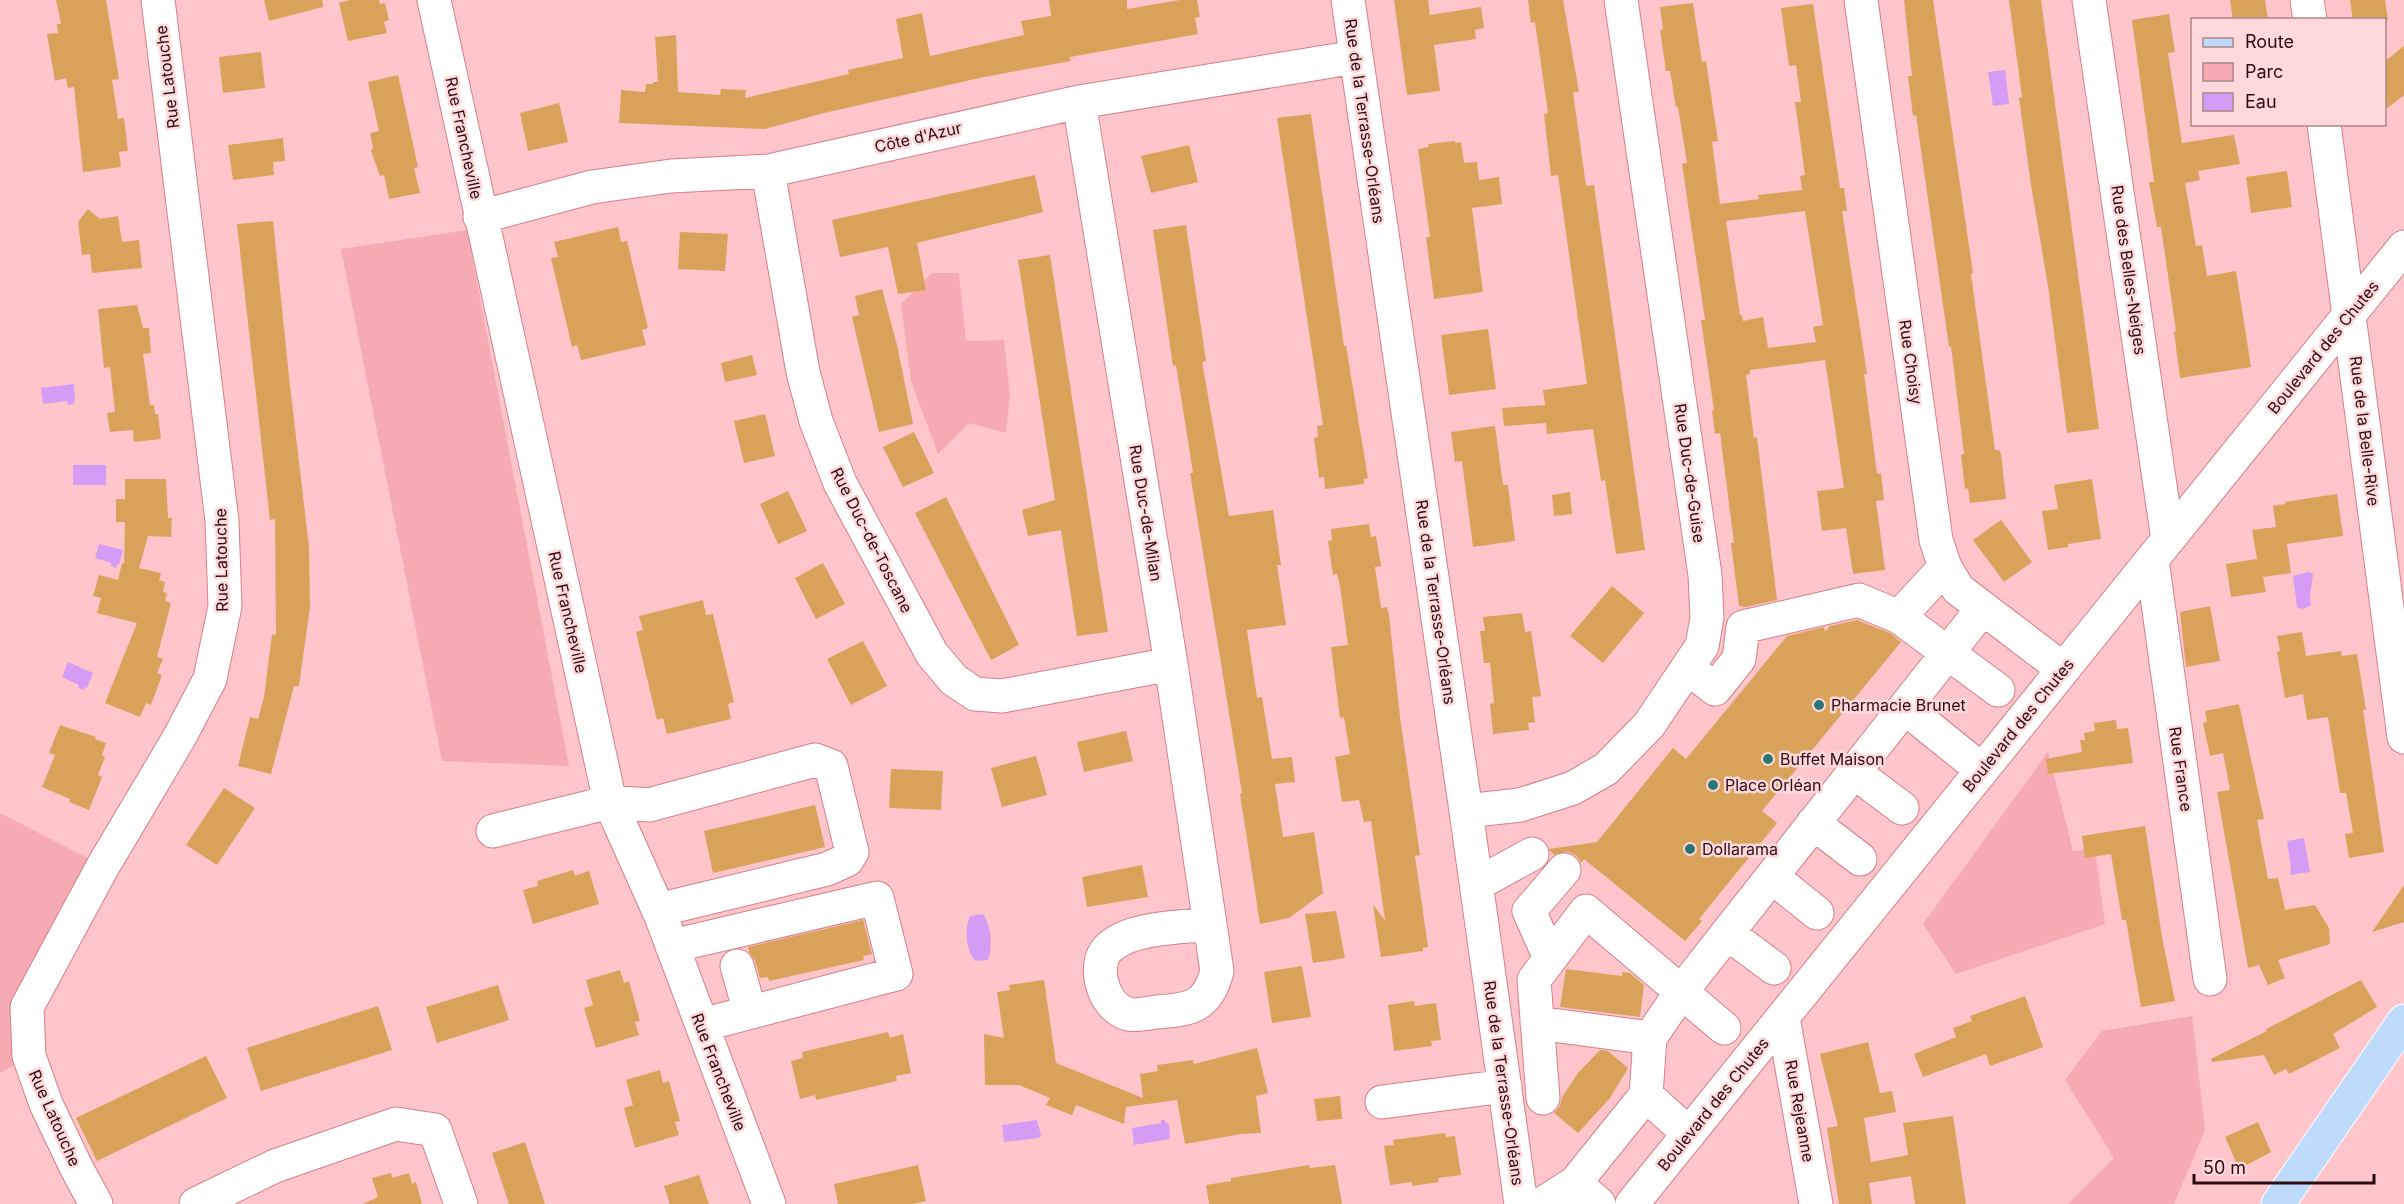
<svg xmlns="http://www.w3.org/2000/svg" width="2404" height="1204" viewBox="0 0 2404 1204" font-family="Inter,sans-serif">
  <rect width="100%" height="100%" fill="#fec5ca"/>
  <path fill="#f6abb3" d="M467,230l102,536 -127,-5 -101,-512z
    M932,273h27l7,68 38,-1 6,56 -4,37 -37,-10 -31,31 -27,-73 -10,-77z
    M2048,752l25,99 22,-2 10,75 -149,50 -33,-50z
    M0,813l103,53 -51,94 -23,96 -29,17z
    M2192,1016l13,114 -31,74h-106l46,-46 -49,-78 37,-49z"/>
  <path fill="#d49cf5" d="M2005,70l4,34 -16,2 -5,-34z
    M74,384l1,16 -2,4 -5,1 -1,-4 -24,3 -2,-16z
    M73,465h33v20h-33z
    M99,544l24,6 -4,15 -2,-1 -1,4 -5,-2v-3l-16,-5z
    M2309,572l4,2c-1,11 -4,20 -2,31l-8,4 -6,-2 -4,-31z
    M68,662l25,11 -6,15 -2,-1 -1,3 -6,-2 1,-3 -17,-8z
    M2304,838l6,34 -20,3 1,-6 -4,-28z
    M983,914c8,11 10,33 5,46l-13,1c-9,-11 -11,-32 -5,-45z
    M1037,1120l4,15 -2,3 -35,4 -2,-17z
    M1161,1120h3l5,5 1,14 -36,6 -2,-17 29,-5z"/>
  <path fill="#d9a25b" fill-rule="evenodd" d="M56,0h50l13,79 -7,1 6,39 6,-1 4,33 -9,1 2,15 -38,5 -9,-85 -6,1 -2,-10 -11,3 -8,-47 11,-1 -1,-9h4z
    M264,0h58l1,7 -54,14z
    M350,0h29l1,4 5,-1 4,17 -5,2 3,11 -39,8 -9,-38z
    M1049,0h78v9l53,-9h17l3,17 -5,1 3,16 -128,23 1,4 -87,16 -160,36 -59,16 -146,-6 2,-33 24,2 1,-8h7v-2h5l-3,-45 21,-2 2,57 42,3 1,-6 25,1 -1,8 104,-24 -1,-4 55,-12 -7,-39 26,-6 8,43 94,-21 -3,-14 30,-5z
    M1394,0h34l2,15 51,-8 3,21 -9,2 1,9 -42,6 6,46 -33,4z
    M1528,0h35l16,92h-6l13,94 8,-1 51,365 -29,4 -11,-74 -4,1 -8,-52 -46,5 -1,-11 -42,3 -2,-18 43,-3 -2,-15 44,-6 -29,-209 -7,1 -7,-62 4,-1 -13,-91 -4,1z
    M1904,0h29l40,273 -2,1 24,176h4l2,4 5,45 -36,4 -2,-15 -3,1 -4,-34 3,-1 -13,-108 -2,1 -33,-232 -3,1 -5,-40h4z
    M2009,0h32l58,429 -32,4 -19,-147 -17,-101 -12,-87 3,-1z
    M2230,0h35l3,20h-35z
    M2350,0h35l3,20h-35z
    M1693,3l9,59 4,-1 12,80 -6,1 8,62 39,-5 -1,-4 44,-5 -2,-14 5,-1 -10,-73h6l-5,-37 -7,1 -8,-58 32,-4 27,184h4l3,23h-5l25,163h-3l13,100 4,-1 3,27 -8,1 9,69 -32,4 -7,-46 -24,3 -5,-40 27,-3 -19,-128 -75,10v4l-4,1 8,63 3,-1 20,163 -31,7 -7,-1 -8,-63h3l-14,-110 -5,1 -3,-24h2l-13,-90h4l-23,-156 5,-1 -9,-56h-2l-6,-36h-4l-6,-41 3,-1 -3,-22zM1805,211l18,114 -10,2 3,15 -48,6 -5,-31 -20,4 -1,-6h-2l-14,-94z
    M2169,14l6,38 -7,1 14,90 52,-8 6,29 -42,7 2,9 -15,3 11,63 6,-1 5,31 29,-5 15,96 -71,11 -6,-46 2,-1 -15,-104h-4l-8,-45h5l-22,-162z
    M2404,46v49l-19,15v-49z
    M261,52l4,36 -42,5 -4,-36z
    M398,75l20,92 -4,1 6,25 -31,6 -5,-24 -4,1 -9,-25 2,-4 -3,-14 9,-2 -11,-49z
    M559,103l9,39 -40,9 -8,-38z
    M1311,114l33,232h2l22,132 -4,1v5l-39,5 -1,-12 -5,1 -5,-40 4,-1 -1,-11 6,-1 -46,-307z
    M283,138l2,23 -12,1 1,13 -41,5 -5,-35z
    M1455,141v2l6,-1 3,21 13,-1 2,18 20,-3 3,27 -30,4 11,84 -49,7 -8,-62h4l-12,-88 11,-2 -1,-3z
    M1189,145l9,37 -47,11 -10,-37z
    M2287,171l5,36 -41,6 -5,-36z
    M1035,175l8,37 -126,31 9,47 -28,4 -10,-47 -48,10 -8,-37z
    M88,209l12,10 18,-3 4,26 17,-2 3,28 -50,5 -2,-19 -8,1 -4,-33z
    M273,221l17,165 19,161 1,60 -11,79h-5l-23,88 -33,-8 12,-49 8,2 6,-22 8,-63 4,1 -1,-116 -5,1 -33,-296z
    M1186,225l20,136 -4,1 27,154 44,-6 8,55h-4l9,60 -39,5 10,68 5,-1 10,62 20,-2 3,25 -20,2 8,53 31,-5 9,61 -34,25 -29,6 -20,-130 2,-1 -52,-320h3l-17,-108 -3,1 -20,-136z
    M618,227l3,15 6,-1 21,87 -6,2 4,15 -65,15 -4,-15 -5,2 -21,-89 7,-1 -4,-15z
    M680,232l48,2 -3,37 -47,-2z
    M1050,255l58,377 -31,4 -16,-106 -33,6 -6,-26 33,-10 -37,-240z
    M882,289l15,56 16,79 -34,8 -27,-115 7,-2 -4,-19z
    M137,305l6,23h6l2,25 -8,1 7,51h4l1,9h3l3,25 -27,3 -1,-12 -23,2 -3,-19 8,-1 -5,-45 -6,1 -6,-59z
    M1488,329l8,60 -47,6 -8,-60z
    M752,355l5,20 -32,7 -4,-19z
    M765,414l10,42 -31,7 -10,-42z
    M1495,426l8,59h5l7,56 -42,6 -11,-86 -7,1 -4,-30z
    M914,432l20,41 -31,14 -20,-40z
    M125,479h41l2,39h4l-1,19 -23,-1 -9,32 22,5 -2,7 6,2 -2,10 4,1 -2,8 6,2 -14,54 6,2 -6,14 5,2 -11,30 -5,-2 -6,14 -35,-14 32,-80 -40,-10 4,-15 -8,-2 6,-21 19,5 4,-17 2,1 1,-42h-9v-23h9z
    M2092,479l9,60 -33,5v3l-20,3 -6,-39 16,-2 -4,-24z
    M788,491l19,40 -29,13 -18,-40z
    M1570,492l2,22 -18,2 -2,-21z
    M2337,494l6,42 -56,8 4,29 -28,4 3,15 -35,5 -5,-33 31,-5 -5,-29 24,-3 -3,-21 12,-2v-2z
    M946,497l73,148 -28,15 -76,-147z
    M2001,520l31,42 -28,20 -31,-42z
    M1369,524l2,13 5,-1 5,30 -6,1 6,41 6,-1 2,8 11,102 20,138 -5,1 13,91 -5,1v3l-42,6 -8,-52 12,15 -14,-99 -7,1 -5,-22 -17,2 -7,-45 15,-3 -6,-37 -4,1 -9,-71 17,-2 -8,-59 -3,-12 -4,1 -5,-34 4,-1 -1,-11z
    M823,563l22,41 -29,15 -21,-41z
    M1612,586l32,27 -41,50 -33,-27z
    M703,600l3,15 7,-1 21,88 -6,2 3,15 -64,15 -4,-16 -6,2 -13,-54 -8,-34 7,-2 -4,-14z
    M2210,606l10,55 -34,6 -6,-55z
    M1522,613l3,19 6,-1 10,65 -9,1 3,25 -7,1 1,7 -36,4 -3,-30 4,-1 -4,-40h-6l-4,-32h5l-2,-14z
    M1857,620l33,13 11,9 -139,169 15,12 -78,96 3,2 -17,20 -101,-82 -3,4 -5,-8 -8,-3 -14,3 -4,-4 -1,-2 48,-7 76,-94 13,11 101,-123 37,-9 1,5 5,-6z
    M2302,632l4,24 35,-5 1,5 15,-2 9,56h-3l21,142 -35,6 -4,-24 8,-1 -7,-40h-6l-12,-76 -21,3 -4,-26 -18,4 -8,-46 3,-1 -3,-15z
    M863,641l24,45 -36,19 -24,-46z
    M2239,704l25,115 -7,1 11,59 10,-1 7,32 30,-5 14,23 1,16 -52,16 7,18 -17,7 -9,-20 -11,3 -31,-176 13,-2 -7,-37 -13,3 -7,-33 4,-1 -2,-11z
    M2116,720l1,9 11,-1 5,35 -85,11 -2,-15 36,-7 -2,-12h5l-1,-7 11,-2 -1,-8z
    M60,725l36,12 -1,2 11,4 -4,12 3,2 -7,18 4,2 -13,33 -20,-8 1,-3 -28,-12 13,-32 -6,-2z
    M1126,731l7,30 -49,11 -7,-30z
    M1036,756l11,39 -45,12 -11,-39z
    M891,769l52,2 -2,39 -52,-2z
    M224,788l31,20 -38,57 -31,-20z
    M815,805l10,42 -112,26 -9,-42z
    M2145,826l17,111 13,64 -34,6 -15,-87h-4l-11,-66 -26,4 -3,-22z
    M1142,865l6,32 -61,10 -5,-30z
    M573,870l2,6 14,-5 10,33 -66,20 -10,-34 15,-4 -1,-5z
    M2404,885v37l-32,10z
    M1336,911l9,47 -32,5 -8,-49z
    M863,920l9,34 -9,2 1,4 -95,21 -1,-4 -8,1 -5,-17 -6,-9 -1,-5z
    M1302,966l9,51 -39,6 -8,-51z
    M1566,969l56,7v-4l8,1 14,12 -4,32 -80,-10z
    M620,970l4,13 5,-2 11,40 -5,1 4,13 -43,13 -12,-40 9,-3 -7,-25z
    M1044,980l12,83 87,35 -3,-24 18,-3 -1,-6 36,-5 1,4 63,-16 11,45 -12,3 5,37 -20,1 -56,10 -8,-44 -51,7 -2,17 -48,-19 -4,10 -26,-10 4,-7 -31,-13h-34l-1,-51 20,4 -7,-46 13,-2 -1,-5z
    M2361,980l16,27 -44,27 7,14 -51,26 -3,-5 -12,6 -10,-20 -52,7 -1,-3 56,-28 -1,-2z
    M498,985l11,35 -72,23 -11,-36z
    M2025,996l18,51 -53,19 -4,-12 -63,23 -9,-23 42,-17 -3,-9 19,-7 -2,-5z
    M1414,1001l1,5 21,-3 5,37 -10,1 1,5 -38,5 -6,-46z
    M378,1006l14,44 -131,41 -14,-43z
    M888,1032l2,6 13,-4 8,39 -15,3 1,5 -81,19 -1,-5 -15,4 -9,-38 12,-3 -1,-6z
    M1868,1042l12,51 12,-2 4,21 -32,6 7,44 37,-7 -5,-32 50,-7 13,88h-51l-4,-28 -42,7 3,21h-33l-12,-76 11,-2 -18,-72z
    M1600,1050l8,1 20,17 -18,30 -32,35 -24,-20 6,-7 2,-9 16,-24z
    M206,1056l21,42 -130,63 -21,-43z
    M660,1070l3,13 6,-2 11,40 -5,1 4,13 -44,13 -11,-40 9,-3 -7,-25z
    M1340,1096l2,23 -25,2 -3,-22z
    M2258,1122l13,30 -32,17 -14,-32z
    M1445,1133l1,4 9,-1 6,39 -23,3 1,4 -27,4v-4l-22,3 -6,-39 10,-1 -1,-5z
    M525,1142l20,62h-36l-17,-51z
    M918,1165l8,36 -13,3h-75l-4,-20z
    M1309,1165l1,3 25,-3 7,39h-133l-3,-19 25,-4v-3z
    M391,1173l1,5 17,-5 3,11 4,-2 6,22h-59l15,-7 -6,-19z
    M699,1175l10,29h-39l-6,-18z"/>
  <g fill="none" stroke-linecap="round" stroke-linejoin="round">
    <g stroke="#d67e8a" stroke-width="35">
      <path id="minor" d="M434,0l176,802 51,114 108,288
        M1348,0l118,811 55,393
        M1861,0l75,540 9,27 13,22 105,80
        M2089,0l79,540
        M2307,0l3,20
        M1079,102l92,562 46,307c-9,36 -27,39 -61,41 -8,1 -20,4 -28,2 -22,-6 -33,-38 -25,-58 4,-10 19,-18 29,-21 24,-8 53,-8 78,-11
        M2324,124l80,613
        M768,171l35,201 13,49 24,62 92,171 22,26 21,14 27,2 169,-32
        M480,217l112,-30 79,-11 97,-5 311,-69 277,-45
        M2152,560l58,419
        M1945,567l-46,50 99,73
        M1689,669l26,20 24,-30 4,-32 116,-27 40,17
        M1905,708l77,62
        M1854,772l48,36
        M1466,811l54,-6 53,-17 33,-19 43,-44 53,-79 5,-28 -2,-43 -84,-575
        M1813,823l47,36
        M493,831l117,-29 39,3 166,-45 16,6 21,86 -5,8 -20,9 -169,41
        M1772,877l45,36
        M1477,884l55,-30
        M1727,933l47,35
        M672,946l205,-48 19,76 -194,51
        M1550,958l-21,-47 35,-41
        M737,966l13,46
        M1783,1017l33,187
        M1537,1023l113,15
        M1543,1098l-9,-118 52,-69 138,117
        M1382,1102l123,-16
        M1689,1134l-43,-39 4,-57 31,-46 302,-384
        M1575,1183l24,21
        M96,1204l-20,-37 -30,-63 -17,-48 -2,-49 76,-141 76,-128 31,-59 15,-73 -3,-85 -64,-521
        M196,1204l79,-38 121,-42 39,6 26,74
        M1542,1204l33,-21 71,-88
        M1632,1204l772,-957"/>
    </g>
    <g stroke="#fff" stroke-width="35">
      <path id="major" d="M2278,1204l126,-183"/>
    </g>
    <use href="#minor" stroke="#fff" stroke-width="33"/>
    <use href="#major" stroke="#bedbfb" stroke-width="33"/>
  </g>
  <g fill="#2c7673" stroke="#ffd8db" stroke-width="2">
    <circle cx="1819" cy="705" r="6"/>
    <circle cx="1768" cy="759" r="6"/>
    <circle cx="1713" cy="785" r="6"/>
    <circle cx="1690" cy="849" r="6"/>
  </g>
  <g text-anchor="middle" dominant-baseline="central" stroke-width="5" stroke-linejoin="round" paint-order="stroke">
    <g font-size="16" fill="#2c0b12" stroke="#ffd8db">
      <text transform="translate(167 77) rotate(-97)">Rue Latouche</text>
      <text transform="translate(1365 121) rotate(82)">Rue de la Terrasse-Orléans</text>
      <text transform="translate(918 137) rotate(-13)">Côte d'Azur</text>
      <text transform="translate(464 138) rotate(78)">Rue Francheville</text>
      <text transform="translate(2129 270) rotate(82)">Rue des Belles-Neiges</text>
      <text transform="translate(2323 347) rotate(-51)">Boulevard des Chutes</text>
      <text transform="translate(1911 362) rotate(82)">Rue Choisy</text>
      <text transform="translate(2365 431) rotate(83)">Rue de la Belle-Rive</text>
      <text transform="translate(1690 473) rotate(82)">Rue Duc-de-Guise</text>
      <text transform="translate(1146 513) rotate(81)">Rue Duc-de-Milan</text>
      <text transform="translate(872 540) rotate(63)">Rue Duc-de-Toscane</text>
      <text transform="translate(221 560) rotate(-91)">Rue Latouche</text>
      <text transform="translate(1436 602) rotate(82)">Rue de la Terrasse-Orléans</text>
      <text transform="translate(568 612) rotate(77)">Rue Francheville</text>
      <text transform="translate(2018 725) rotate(-51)">Boulevard des Chutes</text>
      <text transform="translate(2181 769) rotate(82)">Rue France</text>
      <text transform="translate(719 1072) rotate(69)">Rue Francheville</text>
      <text transform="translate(1504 1083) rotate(82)">Rue de la Terrasse-Orléans</text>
      <text transform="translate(1713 1104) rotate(-51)">Boulevard des Chutes</text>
      <text transform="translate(1800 1111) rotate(80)">Rue Rejeanne</text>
      <text transform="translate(55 1118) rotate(66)">Rue Latouche</text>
    </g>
    <g font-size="16" fill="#2c0b12" stroke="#ffd8db" text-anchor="start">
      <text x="1831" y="705">Pharmacie Brunet</text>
      <text x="1780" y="759">Buffet Maison</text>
      <text x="1725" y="785">Place Orléan</text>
      <text x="1702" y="849">Dollarama</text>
    </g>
  </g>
  <rect x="2191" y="18" width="195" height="108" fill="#ffd8db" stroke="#ab868b" stroke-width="1.5"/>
  <rect x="2203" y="38" width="30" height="9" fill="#bedbfb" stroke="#ab868b" stroke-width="1.5"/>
  <text x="2245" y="48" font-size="18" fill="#2c0b12">Route</text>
  <rect x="2203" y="63" width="30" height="18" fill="#f6abb3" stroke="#ab868b" stroke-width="1.5"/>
  <text x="2245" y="78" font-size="18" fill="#2c0b12">Parc</text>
  <rect x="2203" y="93" width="30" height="18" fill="#d49cf5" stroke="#ab868b" stroke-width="1.5"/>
  <text x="2245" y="108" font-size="18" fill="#2c0b12">Eau</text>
  <path d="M2194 1174v9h180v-9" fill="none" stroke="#2c0b12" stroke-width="3"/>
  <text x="2203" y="1174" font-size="18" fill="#2c0b12" stroke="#ffd8db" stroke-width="4.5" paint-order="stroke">50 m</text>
</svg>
